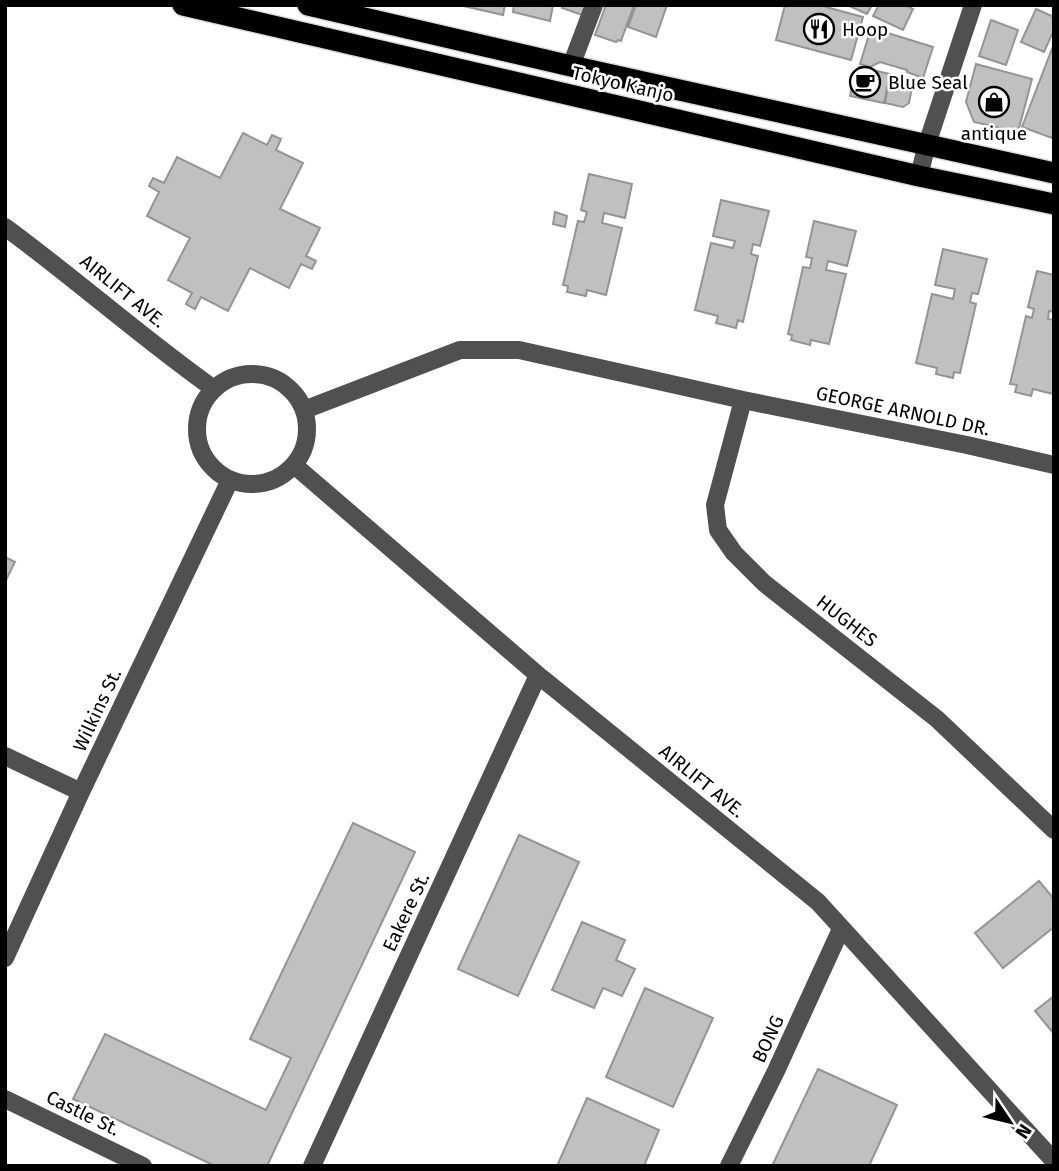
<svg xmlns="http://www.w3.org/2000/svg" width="1059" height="1171" viewBox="0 0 1059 1171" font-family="'Fira Sans',sans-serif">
  <rect width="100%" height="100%" fill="#fff"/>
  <path fill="#c0c0c0" stroke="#949494" stroke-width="2" d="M459,5h46l-2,10z
    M514,5h39l-3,16 -37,-9z
    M563,5h26l-4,11 -23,-8z
    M606,5h28l-13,36 -3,-1 -2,2 -21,-7z
    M636,5h31l-11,32 -28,-10z
    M785,5h42l-1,2 37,10 -12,43 -75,-20z
    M847,5h25l-5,9z
    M879,5h26l8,4 -10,21 -30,-14z
    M1036,9l18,8v13l-10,22 -23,-10z
    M991,20l27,10 -12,35 -27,-9z
    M872,25l7,2 -1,3 55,17 -10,31 -16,-6v-2l-27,-8 -10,5 -10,-3z
    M1053,46l1,88 -2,4 -30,-11z
    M976,64l56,15 -14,53 -44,-10 -8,-20z
    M859,67l31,7 -6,29 -34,-7 3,-16 3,1z
    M890,77l23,5 -4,21 -6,4 -18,-4z
    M243,133l24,12 5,-10 9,4 -5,11 27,13 -23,46 40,19 -14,28 10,5 -4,8 -11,-5 -12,24 -39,-20 -22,43 -27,-14 -6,12 -9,-5 6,-11 -24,-13 22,-42 -43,-22 12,-24 -10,-6 4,-8 11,5 13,-26 43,21z
    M589,174l43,10 -7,34 -21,-5 -2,10 20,5 -16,67 -19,-5 -1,6 -19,-4 1,-6 -5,-1 15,-64 6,1 3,-10 -6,-2z
    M721,200l48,11 -9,35 -7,-2 -2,10 7,2 -15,66 -5,-2 -2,8 -20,-5 2,-7 -23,-6 16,-67 22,5 2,-7 -22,-5z
    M555,212l12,4 -2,11 -12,-3z
    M814,221l42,10 -9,35 -19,-5 -2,9 20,4 -17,70 -18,-4 -1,5 -19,-5 1,-5 -4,-1 15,-67 7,1 2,-10 -6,-1z
    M943,249l44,10 -9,35 -6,-1 -2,9 6,2 -16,69 -6,-1 -1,6 -17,-4 1,-6 -21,-5 16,-69 21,5 2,-10 -20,-4z
    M1037,271l17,4v37l-5,-1 -1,8 6,1v70l-1,4 -20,-5 -2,7 -16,-4 2,-7 -7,-1 16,-68 6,2 2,-9 -6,-2z
    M5,557l10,5 -10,20z
    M353,823l62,29 -148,314h-52l-142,-67 32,-65 161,76 25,-52 -41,-19z
    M519,835l60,27 -61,134 -60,-27z
    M1039,881l15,18v28l-51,41 -28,-35z
    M582,922l43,18 -9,20 19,9 -13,27 -19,-8 -9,20 -42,-18z
    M645,988l68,30 -40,89 -67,-30z
    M1054,996v38l-19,-23z
    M818,1069l79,36 -28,61h-97z
    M587,1098l72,32 -15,36h-87z"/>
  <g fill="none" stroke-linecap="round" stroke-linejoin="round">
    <g stroke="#dbdbdb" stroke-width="24">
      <path id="highway" d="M183,5l736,171 135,28
        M308,5l263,61 483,107"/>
    </g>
    <path stroke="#505050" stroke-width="18" d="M571,66l23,-61
      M919,176l8,-32 46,-139
      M5,227c71,52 137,111 209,162
      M197 429a55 55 0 1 1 110 0a55 55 0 1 1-110 0Z
      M743,400l-28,105 3,25 16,23 30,30 173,136 117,111
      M304,410l156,-60h59l224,50 224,45 87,20
      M294,465l244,210 280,227 236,259
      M5,756l76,36
      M5,958l76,-166 149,-312
      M5,1099l138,67
      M312,1166l226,-491
      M729,1166l47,-95 65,-142"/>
    <use href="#highway" stroke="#000" stroke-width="21"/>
  </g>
  <defs>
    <g id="restaurant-ring" transform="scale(1.575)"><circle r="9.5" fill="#fff" stroke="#000" stroke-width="1.5"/><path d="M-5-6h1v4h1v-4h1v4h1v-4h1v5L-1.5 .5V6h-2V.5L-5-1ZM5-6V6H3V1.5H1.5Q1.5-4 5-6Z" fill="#000"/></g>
    <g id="cafe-ring" transform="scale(1.575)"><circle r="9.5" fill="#fff" stroke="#000" stroke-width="1.5"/><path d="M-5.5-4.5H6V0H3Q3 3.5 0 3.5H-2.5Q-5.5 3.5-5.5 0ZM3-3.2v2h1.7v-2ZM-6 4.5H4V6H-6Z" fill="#000"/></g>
    <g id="shop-ring" transform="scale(1.575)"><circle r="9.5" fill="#fff" stroke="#000" stroke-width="1.5"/><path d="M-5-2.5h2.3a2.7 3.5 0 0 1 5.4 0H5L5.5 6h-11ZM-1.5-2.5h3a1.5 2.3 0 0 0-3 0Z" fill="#000"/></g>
  </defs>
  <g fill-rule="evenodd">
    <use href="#restaurant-ring" x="819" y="29"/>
    <use href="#cafe-ring" x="865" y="82"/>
    <use href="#shop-ring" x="994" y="102"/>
  </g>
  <g text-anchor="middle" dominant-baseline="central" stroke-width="5" stroke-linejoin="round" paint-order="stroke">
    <g font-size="19" fill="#000" stroke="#fff" text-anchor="start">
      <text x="842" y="29">Hoop</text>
      <text x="888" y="82">Blue Seal</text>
      <text x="994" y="133" text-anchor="middle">antique</text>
    </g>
    <g font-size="19" fill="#000" stroke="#fff">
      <text transform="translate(623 84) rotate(13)">Tokyo Kanjo</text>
      <text transform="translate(123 291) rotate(39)">AIRLIFT AVE.</text>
      <text transform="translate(903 411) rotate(12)">GEORGE ARNOLD DR.</text>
      <text transform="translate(847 621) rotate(38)">HUGHES</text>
      <text transform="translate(97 710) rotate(-65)">Wilkins St.</text>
      <text transform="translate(702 781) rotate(39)">AIRLIFT AVE.</text>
      <text transform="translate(406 912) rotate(-65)">Eakere St.</text>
      <text transform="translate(768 1039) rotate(-65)">BONG</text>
      <text transform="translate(83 1113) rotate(26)">Castle St.</text>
    </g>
  </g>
  <rect width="1059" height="1171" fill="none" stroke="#000000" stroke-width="14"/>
  <g transform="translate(1010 1122) rotate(125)" stroke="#ffffff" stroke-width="5" paint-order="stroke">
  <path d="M0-5L12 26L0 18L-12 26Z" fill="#000000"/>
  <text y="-10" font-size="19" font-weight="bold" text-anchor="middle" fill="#000000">N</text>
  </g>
</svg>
